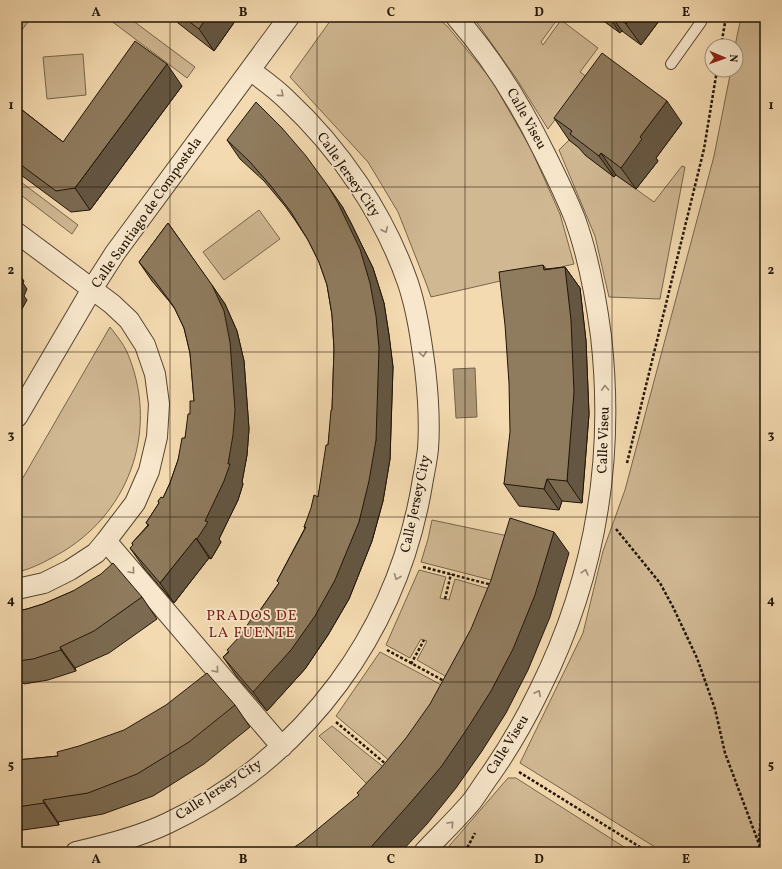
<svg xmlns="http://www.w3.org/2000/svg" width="782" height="869" viewBox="0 0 782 869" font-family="Vollkorn,serif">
  <rect width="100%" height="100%" fill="#f4dab0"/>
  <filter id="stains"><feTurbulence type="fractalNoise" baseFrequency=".005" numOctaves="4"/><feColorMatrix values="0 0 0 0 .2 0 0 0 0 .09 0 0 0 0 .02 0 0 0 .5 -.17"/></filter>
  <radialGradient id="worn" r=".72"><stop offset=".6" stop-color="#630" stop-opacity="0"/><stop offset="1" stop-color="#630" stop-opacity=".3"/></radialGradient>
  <path fill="#d0b893" stroke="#78664c" d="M17,17h15l-15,19z
    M106,17h22l67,50 -8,11z
    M333,17h104l11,10 43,52 40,70 29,65 14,50 -143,33 -5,-14 -28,-71 -30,-50 -78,-85z
    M471,17h88l-18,25 2,3 18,-25 37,28 -18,24 7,5 -39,52 -30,-48 -40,-57z
    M741,17h24v835h-102l-143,-89 63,-130 20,-82 22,-61 89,-334 17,-86h5l-1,-24z
    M83,54l3,41 -39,4 -4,-42z
    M569,140l18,13 -2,2 29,22 2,-2 38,27 28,-36 3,1 -25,132 -51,-2 -14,-61 -36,-86z
    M17,179l61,46 -6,9 -55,-42z
    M259,210l21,29 -56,41 -21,-28z
    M110,327c6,8 13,16 17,25 32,74 5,157 -63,199 -14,8 -31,18 -47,21v-84z
    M432,520l76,16 -13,45 -74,-19 7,-23z
    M419,570l27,7 -6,21 9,2 6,-21 35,10 -38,91 -35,-20 10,-19 -6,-2 -11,19 -24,-13z
    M380,652l67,36 -54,76c-18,-17 -38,-31 -57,-48z
    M332,726l54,43 -15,19 -52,-52z
    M508,778h8l116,74h-188z"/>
  <path fill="#ac9776" stroke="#746349" d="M475,368l2,49 -21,1 -3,-49z"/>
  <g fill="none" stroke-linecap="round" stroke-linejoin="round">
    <g stroke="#564630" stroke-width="12">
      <path id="lane" d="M671,64l30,-42v-5"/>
    </g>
    <g stroke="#564630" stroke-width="22">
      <path id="street" d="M17,233l95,71 17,16 16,25 10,29 4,30 -2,33 -8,34 -14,32 -29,38 -10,12 -26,17 -26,13 -27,6
        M17,417l75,-128 23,-36 174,-236
        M106,541l176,206
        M76,852c31,-7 63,-15 92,-29 139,-66 231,-193 255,-344 2,-10 4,-20 5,-30 2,-27 0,-55 -3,-81 -4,-29 -8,-58 -17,-85 -24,-69 -68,-134 -122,-184 -11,-11 -24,-20 -36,-29
        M424,852c16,-17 33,-33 48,-51 6,-8 12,-18 18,-26 19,-27 35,-55 49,-84 56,-112 76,-231 62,-355 -5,-38 -13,-81 -26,-117 -9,-23 -20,-45 -31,-67 -24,-49 -52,-94 -88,-135"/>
    </g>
    <path stroke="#211406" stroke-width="2.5" stroke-dasharray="3 2" stroke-linecap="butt" d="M721,46l5,-29
      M627,463l77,-314 13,-79
      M616,529l44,54 13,24 24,51 18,51 10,44 37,99
      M423,567l69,18
      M445,599l6,-25
      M387,650l59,32
      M411,664l13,-24
      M336,722l51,43
      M519,772l129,80
      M759,841l3,-39 3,-16
      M465,852l10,-19
      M758,852l1,-6"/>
    <use href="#lane" stroke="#f8e7cc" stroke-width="10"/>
    <use href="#street" stroke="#f8e7cc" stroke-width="20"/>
  </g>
  <path fill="#7b6a51" stroke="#211406" d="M174,17h64l-24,34 -36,-28z
    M598,17h64l-21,28 -19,-14 -2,2z
    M182,86l-92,124 -19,2 -54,-40v-66l46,36z
    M554,118l128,5 -26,35 2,3 -22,28 -20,-14 -2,2 -29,-22 -6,-7 -10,-8z
    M227,140l115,66 9,17 22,45 11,35 5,32 4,32 -3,92 -7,42 -11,40 -23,58 -21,36 -23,34 -38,42 -30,-34 -14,-20 5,-5 12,-16 14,-17 25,-36 -2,-2 28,-53 -1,-1 14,-30 10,-52 4,-35 2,-61 -2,-34 -5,-30 -8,-23 -11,-22 -13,-20 -10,-14 -21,-25 -24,-22z
    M168,223l57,81 12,27 7,30 5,68 -2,26 -5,27 1,2 -5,16 -19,39 2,3 -10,17 -2,-1 -35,45 -30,-35 -14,-20 3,-2 -1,-3 16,-18 -2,-2 13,-20 -1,-2 5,-3 7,-15 8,-23 7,-22 5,-24 4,-13 -4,-48 -6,-25 -9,-19 -6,-8 -17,-20 -13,-19z
    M543,265l3,4 19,-2 15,21 6,53 3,73 -7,89 -20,-2 -3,9 -40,-4 -15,-22z
    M73,591l69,6 15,22 -48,34 -34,15 1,3 -28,9 -24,4 -1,-1 -6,-1v-71l10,-2 16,-5z
    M235,705l15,22 -46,37 -51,32 -50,18 -45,8 1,3 -36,5h-6v-70l41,-4z"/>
  <path fill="#645642" stroke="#211406" d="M207,17h31l-24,34 -15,-22z
    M609,17h3l10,14 -2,2z
    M631,17h31l-21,28 -15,-21z
    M167,64l15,22 -92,124 -15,-22z
    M667,101l15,22 -26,35 2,3 -22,28 -15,-21 19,-31z
    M601,153l15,22 -2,2 -15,-21z
    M328,186l14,20 9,17 22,45 11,35 5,32 4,32 -3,92 -7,42 -11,40 -23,58 -21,36 -23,34 -38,42 -14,-19 123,-252z
    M565,267l15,21 6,53 3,73 -7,89 -15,-22z
    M17,271l7,10 -1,2 4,6 -3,7 3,4 -10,18z
    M212,285l13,19 12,27 7,30 5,68 -2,26 -5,27 1,2 -5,16 -19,39 2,3 -10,17 -14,-20 31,-75z
    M547,479l15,22 -3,9 -15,-21z
    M554,532l15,21 -19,64 -22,53 -22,43 -24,38 -26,37 -29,36 -26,28h-26l-4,-5z
    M196,538l13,20 -35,45 -14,-20z
    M60,647l15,21 1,3 -15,-21z
    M43,800l15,22 1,3 -15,-22z"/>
  <path fill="#8f7b5e" stroke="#211406" d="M183,17h24l-8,12z
    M618,17h13l-5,7z
    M135,41l32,23 -92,124 -19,3 -39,-29v-56l46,36z
    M602,53l65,48 -27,36 2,2 -21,29 -20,-15 -2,3 -29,-22 2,-3 -18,-13z
    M256,102l26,26 24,28 22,30 10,17 22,46 10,34 6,33 3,32 -3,92 -7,41 -10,41 -24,58 -20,36 -24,34 -38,42 -30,-35 6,-5 -2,-2 13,-14 12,-18 2,1 25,-36 -2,-2 29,-54h-2l7,-19 3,-13 4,2 8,-52h2l3,-35h1l2,-61 -2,-34 -5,-30 -8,-23 -11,-22 -17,-28 -20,-26 -21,-24 -23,-22z
    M168,223l44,62 12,26 6,31 5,68 -2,25 -5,29h2l-6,17 -19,40 3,1 -11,17 -1,-1 -36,45 -30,-35 3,-3 -1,-2 17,-18 -3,-2 13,-20 -1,-2 3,-4 2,1 7,-15 8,-23 4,-22h3l3,-24h2v-13h4l-4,-48 -6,-25 -10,-21 -19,-26 -16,-19z
    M543,265l1,5 21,-3 6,53 3,72 -7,89 -20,-2 -3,10 -40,-5 6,-52 -1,-49 -4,-58 -6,-53z
    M510,518l44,14 -19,63 -22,54 -22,42 -24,38 -26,38 -30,35 -40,45 2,3 -2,2h-84l15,-10 57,-47 -2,-2 23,-24 26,-31 24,-34 41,-75 20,-49z
    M113,563l29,34 -48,34 -34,16 1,3 -28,9 -16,2v-50l10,-2 16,-5 30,-13 28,-17z
    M207,673l28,32 -46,37 -52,32 -49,19 -45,7 1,3 -27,4v-47l41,-4 -1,-4 22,-6 45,-16 42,-25z"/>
  <defs><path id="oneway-chevron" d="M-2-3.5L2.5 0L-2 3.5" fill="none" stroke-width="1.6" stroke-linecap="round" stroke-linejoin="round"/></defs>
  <g stroke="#978873">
    <use href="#oneway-chevron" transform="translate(281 94) rotate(40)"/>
    <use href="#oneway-chevron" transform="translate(385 230) rotate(65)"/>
    <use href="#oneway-chevron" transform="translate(423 354) rotate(83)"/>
    <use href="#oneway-chevron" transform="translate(605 388) rotate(-93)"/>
    <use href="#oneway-chevron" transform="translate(132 571) rotate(50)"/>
    <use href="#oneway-chevron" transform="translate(585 572) rotate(-74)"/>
    <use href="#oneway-chevron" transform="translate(397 577) rotate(112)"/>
    <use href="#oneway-chevron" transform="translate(216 670) rotate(50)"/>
    <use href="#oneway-chevron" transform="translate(538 693) rotate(-63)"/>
    <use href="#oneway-chevron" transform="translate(451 824) rotate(-47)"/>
  </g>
  <path fill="none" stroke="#211406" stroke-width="1" stroke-opacity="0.55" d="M170,17v835M317,17v835M465,17v835M612,17v835M17,187h748M17,352h748M17,517h748M17,682h748"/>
  <g text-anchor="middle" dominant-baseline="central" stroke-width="3.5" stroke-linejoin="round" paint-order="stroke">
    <g font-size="14" fill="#211406" stroke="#f8e7cc">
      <text transform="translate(526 119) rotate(61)">Calle Viseu</text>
      <text transform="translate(348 175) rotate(55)">Calle Jersey City</text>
      <text transform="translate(147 213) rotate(-55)">Calle Santiago de Compostela</text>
      <text transform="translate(604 440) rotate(-88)">Calle Viseu</text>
      <text transform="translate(416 504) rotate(-78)">Calle Jersey City</text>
      <text transform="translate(508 745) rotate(-58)">Calle Viseu</text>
      <text transform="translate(219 790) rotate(-33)">Calle Jersey City</text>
    </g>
    <g font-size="15" letter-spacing="1" fill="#7a1f14" stroke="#f8e7cc">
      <text x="252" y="616">PRADOS DE<tspan x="252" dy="17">LA FUENTE</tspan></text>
    </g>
  </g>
  <rect width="782" height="869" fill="none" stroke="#f4dab0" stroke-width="44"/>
  <g transform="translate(724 58) rotate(92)"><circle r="19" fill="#f8e7cc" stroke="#a2937d"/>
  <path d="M0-3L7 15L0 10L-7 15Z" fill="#8f2418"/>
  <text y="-6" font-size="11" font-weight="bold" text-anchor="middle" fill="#211406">N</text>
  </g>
  <rect x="22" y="22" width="738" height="825" fill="none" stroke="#211406" stroke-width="1.5"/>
  <g font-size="13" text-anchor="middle" font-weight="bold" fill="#211406">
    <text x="96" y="16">A</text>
    <text x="243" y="16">B</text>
    <text x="391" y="16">C</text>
    <text x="539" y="16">D</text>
    <text x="686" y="16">E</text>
    <text x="11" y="109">1</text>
    <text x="771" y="109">1</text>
    <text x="11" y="274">2</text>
    <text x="771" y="274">2</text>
    <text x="11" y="439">3</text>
    <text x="771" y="439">3</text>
    <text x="11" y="604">4</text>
    <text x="771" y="604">4</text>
    <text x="11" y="769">5</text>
    <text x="771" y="769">5</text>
    <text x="96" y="863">A</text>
    <text x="243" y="863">B</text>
    <text x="391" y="863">C</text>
    <text x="539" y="863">D</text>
    <text x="686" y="863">E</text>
  </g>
  <rect width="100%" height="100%" filter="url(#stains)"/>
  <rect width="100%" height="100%" fill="url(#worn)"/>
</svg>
